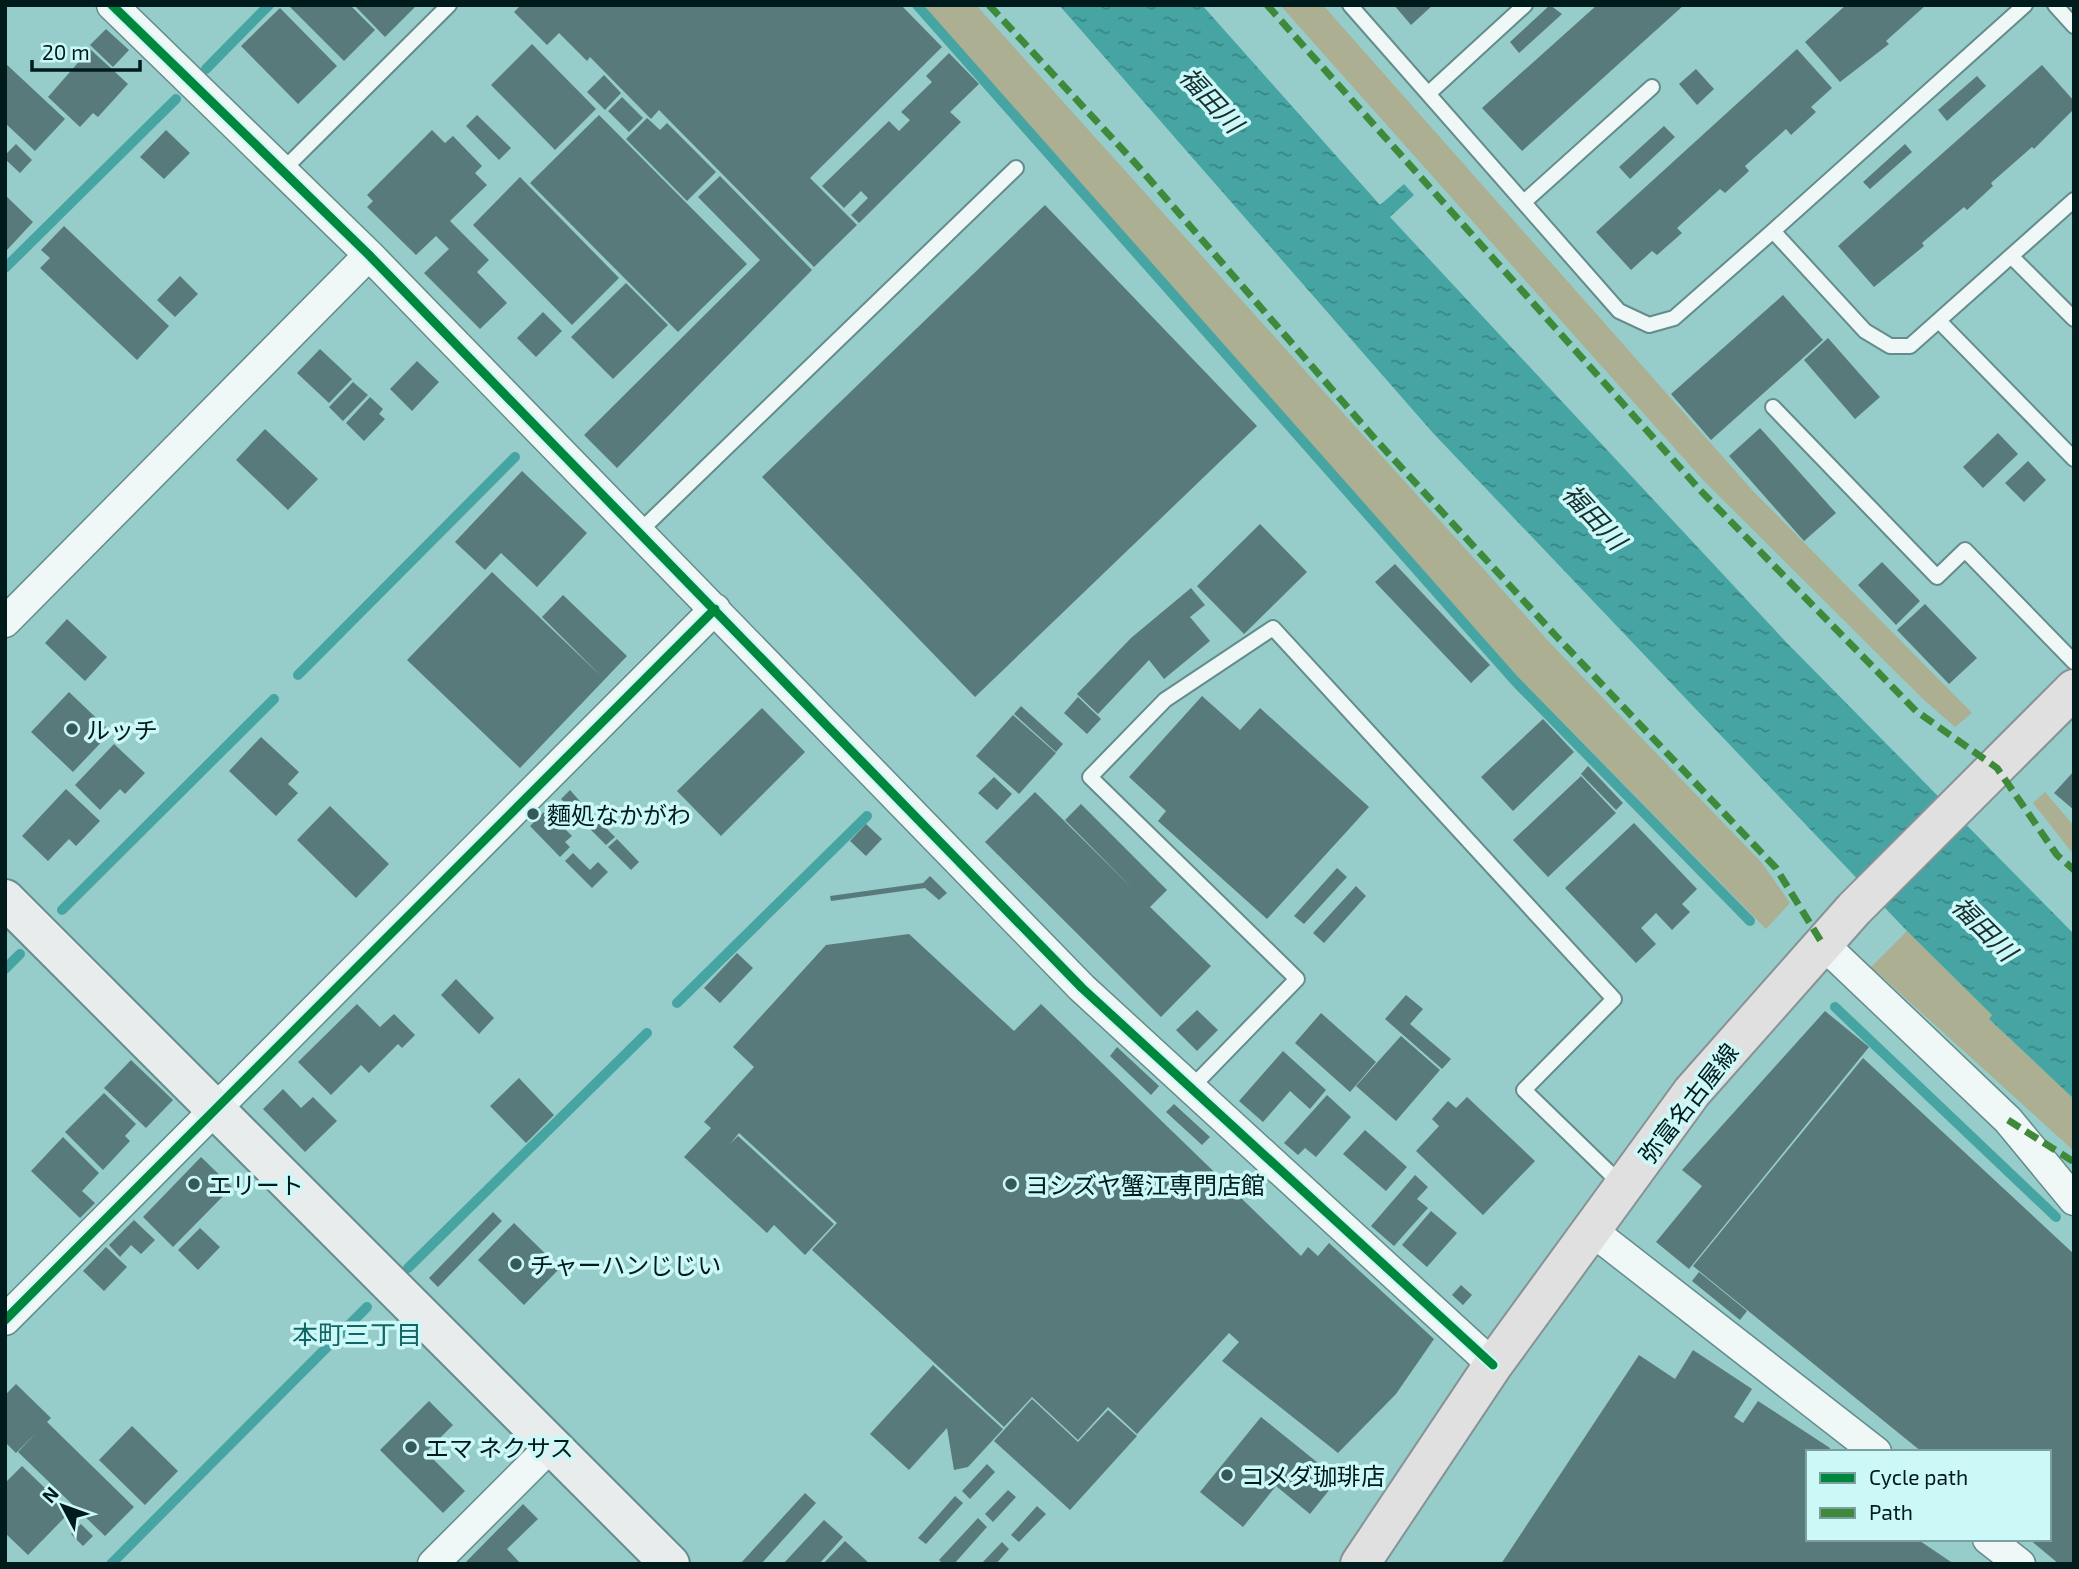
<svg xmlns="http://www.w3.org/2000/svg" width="2079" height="1569" viewBox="0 0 2079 1569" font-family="'Exo 2','Noto Sans JP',sans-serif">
  <defs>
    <pattern id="water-ripples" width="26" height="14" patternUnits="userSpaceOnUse" patternTransform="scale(1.75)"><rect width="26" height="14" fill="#46a5a3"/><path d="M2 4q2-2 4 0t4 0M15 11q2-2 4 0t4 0" fill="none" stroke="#388684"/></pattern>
  </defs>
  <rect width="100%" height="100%" fill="#96ccca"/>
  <path fill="#acaf92" d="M922,5h54l574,638 212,220 28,40 -24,26 -248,-252z
    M1280,5h43l430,486 219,222 -17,14 -32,-28 -220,-219z
    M2045,792l29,34v29l-41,-52z
    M1907,931l85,84 -3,4 85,80v52l-203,-184z"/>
  <path fill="url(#water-ripples)" d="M1059,5h143l178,200 24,-21 10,11 -24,22 396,425 288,292v165l-85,-80 3,-4 -85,-84 -474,-498z"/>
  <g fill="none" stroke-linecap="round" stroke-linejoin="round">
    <path stroke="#46a5a3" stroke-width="10" d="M917,5l598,676 235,240
      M206,69l63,-64
      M5,268l171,-169
      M298,675l217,-218
      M62,910l212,-211
      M5,969l15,-15
      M677,1003l190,-187
      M1835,1007l221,210
      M408,1268l239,-235
      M111,1564l256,-257"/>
  </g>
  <path fill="#597a7a" d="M288,5h62l25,25 -31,31z
    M354,5h63l-32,32z
    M521,5h380l41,42 -132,131 47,47 -43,42 -155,-157 -8,9 -61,-62 -3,4 -28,-28 -12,12 -33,-33z
    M1394,5h39l-22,20z
    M1550,5l12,9 -43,39 -9,-11z
    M1597,5h87l-162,146 -40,-43z
    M1846,5h80l-40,36 3,3 -49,38 -35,-40z
    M280,8l57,58 -39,38 -57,-58z
    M106,29l23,21 -16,17 -23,-22z
    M532,44l64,65 -41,41 -64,-65z
    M90,49l38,35 -30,33 -5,-4 -13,14 -32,-30z
    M1797,49l35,39 -21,19 5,5 -25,23 -5,-6 -41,37 4,5 -24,22 -5,-4 -43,39 5,5 -25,22 -5,-4 -21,19 -35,-38z
    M949,53l30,31 -29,28 11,10 -102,101 -8,-8 17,-17 -7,-7 -17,17 -22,-22 67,-65 10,10 11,-11 -9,-8 31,-30 -6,-6z
    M5,63l60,56 -30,32 -30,-28z
    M2042,65l32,36v8l-40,40 -2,-2 -41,36 2,3 -26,24 -3,-3 -42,36 2,3 -50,41 -36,-41z
    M1696,69l18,20 -17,16 -18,-21z
    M604,75l17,18 -16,17 -18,-18z
    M1977,76l9,10 -39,35 -9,-11z
    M622,97l21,21 -14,14 -21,-21z
    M477,115l34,33 -12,12 -33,-34z
    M599,115l148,149 -69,68 -148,-149z
    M647,118l13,12 7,-7 49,49 -29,29 -61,-62z
    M1664,126l11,11 -45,42 -11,-12z
    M166,130l24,23 -26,26 -24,-22z
    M432,130l13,13 8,-7 29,30 -7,7 12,12 -37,36 39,39 -12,12 30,31 -27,26 -56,-56 25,-24 -13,-13 -20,19 -49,-48 6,-6 -6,-6z
    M16,144l16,16 -12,13 -15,-14v-4z
    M1905,144l7,8 -42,37 -7,-7z
    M720,176l92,94 -195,198 -33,-33 176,-175 -62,-63z
    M520,177l99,101 -47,47 -99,-100z
    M5,195l28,27 -26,28 -2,-1z
    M1045,205l212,221 -282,271 -213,-220z
    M64,226l105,100 -32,34 -97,-92 10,-10 -9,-8z
    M180,276l18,18 -23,23 -18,-17z
    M626,283l42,42 -55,54 -42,-42z
    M1783,295l40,45 -112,100 -40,-46z
    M543,312l19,19 -26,26 -19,-19z
    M1828,338l52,59 -25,22 -51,-59z
    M320,349l32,30 -23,24 -32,-30z
    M417,361l22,21 -27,29 -22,-22z
    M353,382l15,13 -25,26 -14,-14z
    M370,397l13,12 -4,5 6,5 -21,22 -18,-18z
    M1760,428l76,85 -32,28 -75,-85z
    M265,429l53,50 -30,31 -52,-50z
    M1998,433l20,21 -35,34 -20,-21z
    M2028,461l18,19 -22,22 -19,-19z
    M522,471l65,62 -50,54 -36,-34 -16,17 -30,-28z
    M1260,524l47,48 -63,62 -47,-48z
    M1882,562l38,39 -24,24 -38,-40z
    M1395,564l95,101 -19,18 -96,-101z
    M492,572l110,105 -60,-60 21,-22 64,61 -107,112 -113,-108z
    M1191,588l14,17 -15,12 20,24 -46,38 -15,-19 -51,54 -21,-20 54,-56z
    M1925,604l52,54 -28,26 -52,-54z
    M67,619l40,38 -22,24 -40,-38z
    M69,692l42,40 -38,40 -42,-40z
    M1202,696l38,34 20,-22 109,99 -102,112 -109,-98 8,-10 -37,-34z
    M1078,697l23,22 -14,15 -23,-21z
    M1021,706l42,38 -7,8 -42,-38z
    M762,708l43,44 -84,84 -44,-45z
    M1013,715l43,38 -37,41 -43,-38z
    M1543,719l31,33 -61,59 -32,-34z
    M261,737l38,35 -11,12 10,9 -22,23 -47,-45z
    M114,744l31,29 -20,21 -5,-5 -20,21 -25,-25z
    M1588,766l35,37 -7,7 -35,-36z
    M2074,771v39l-20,-17z
    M1581,776l35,37 -68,64 -35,-37z
    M994,777l18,17 -15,16 -19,-17z
    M66,789l34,32 -24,25 -7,-7 -21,22 -26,-25z
    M570,790l15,17 -8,8 -16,-16z
    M1035,792l97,96 -67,-68 16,-16 86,86 -17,17 61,59 -50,51 -176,-175z
    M330,806l59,58 -33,34 -59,-58z
    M546,810l26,26 -7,6 5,5 -10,10 -30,-31z
    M590,812l25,25 -9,8 -25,-25z
    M1634,823l63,66 -15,15 8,8 -18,18 -16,-17 -15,15 15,16 -20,19 -71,-75z
    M866,824l16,15 -16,17 -16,-15z
    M617,839l22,23 -8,8 -23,-23z
    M573,853l17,17 8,-8 10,10 -16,16 -27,-27z
    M1337,868l10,9 -43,47 -10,-8z
    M930,876l17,17 -8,7 -14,-12 -94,13 -1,-5 93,-13z
    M1356,886l10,10 -42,47 -11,-10z
    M909,934l105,97 27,-27 260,252 7,-9 10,9 11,-13 105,96 -38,55 -58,59 -116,-92 17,-19 -10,-9 -92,101 -29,-27 -30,33 -46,-43 -28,30 -192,-177 25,-27 -98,-90 -9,11 8,-8 96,88 -29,31 -31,-30 -7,8 -83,-76 27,-29 -7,-6 50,-55 -21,-20 93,-102z
    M737,953l16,15 -33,35 -16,-15z
    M456,979l38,39 -15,16 -38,-39z
    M1406,995l17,14 -13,15 41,35 -9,10 -57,-50z
    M357,1004l23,23 14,-13 21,21 -13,13 -4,-4 -29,29 -8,-8 -30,30 -33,-33z
    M1197,1010l21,20 -21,21 -21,-21z
    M1825,1011l44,36 -180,222 -33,-27 46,-56 -20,-16z
    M1321,1013l55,49 -26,30 -55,-49z
    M1401,1036l39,34 -44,51 -40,-35z
    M1117,1047l42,39 -8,9 -41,-39z
    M1283,1051l43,39 -16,19 -20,-18 -27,31 -24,-21z
    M1863,1058l211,196v310h-15l-30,-25h20v-87h-127l-229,-186z
    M131,1060l42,40 -27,28 -42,-40z
    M519,1078l35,37 -28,28 -36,-37z
    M283,1089l18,19 12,-11 24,24 -32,31 -42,-43z
    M104,1093l32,31 -11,12 5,5 -27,29 -38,-38z
    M1327,1095l24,22 -35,40 -11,-9 -7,7 -14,-12z
    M1467,1097l68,64 -52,54 -67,-64 23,-25 -7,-7 16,-18 8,7z
    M1174,1104l36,33 -8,8 -36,-33z
    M1365,1130l42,37 -21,24 -43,-37z
    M63,1137l36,36 -17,18 13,12 -15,15 -49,-47z
    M201,1157l31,30 -59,60 -30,-30z
    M1415,1175l13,12 -11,12 11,9 -34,38 -23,-20z
    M1431,1211l26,22 -30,34 -25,-22z
    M493,1212l9,9 -64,66 -9,-9z
    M134,1220l21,20 -14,14 -10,-9 -11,12 -11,-12z
    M514,1223l46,45 -36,37 -46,-45z
    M200,1228l20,19 -22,23 -20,-20z
    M106,1247l21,20 -23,24 -21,-20z
    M1699,1272l48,39 -7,9 -48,-39z
    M1461,1285l11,10 -9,10 -11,-10z
    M1693,1350l59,39 -18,28 9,6 15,-22 72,47 -1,4h-21v87h109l37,25h-453l138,-209 36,24z
    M933,1365l70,64 -35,38 -14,3 -7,-42 -38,42 -39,-36z
    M16,1384l35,34 -4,4 87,85 -29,29 -87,-84 18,-19 -20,20 -11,-11v-47z
    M1032,1399l46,43 30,-32 29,26 -67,74 -76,-69z
    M429,1401l24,24 -27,27 39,39 -22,22 -63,-63z
    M1261,1417l77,62 -28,35 -34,-28 -33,41 -43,-35z
    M132,1426l46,45 -33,34 -46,-45z
    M987,1464l8,8 -25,27 -8,-8z
    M22,1466l48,46 -42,43 -23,-22v-50z
    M1008,1490l8,7 -23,25 -8,-8z
    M805,1493l11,10 -55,61h-21z
    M955,1496l8,7 -37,41 -8,-6z
    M523,1504l15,15 -31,30 14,15h-57z
    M1037,1506l9,8 -27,28 -8,-7z
    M978,1518l9,9 -33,37h-11l-4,-4z
    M824,1520l19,17 -24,27h-36z
    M81,1524l12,12 -10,10 -12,-12z
    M845,1541l25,23h-47z
    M1002,1542l7,7 -13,15h-15z"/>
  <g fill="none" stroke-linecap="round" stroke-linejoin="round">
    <g stroke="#648c8b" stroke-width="18">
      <path id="lane" d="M1350,5l269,306 30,14 25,-7 99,-87 92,100 25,15h20l164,-146
        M2055,5l19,21
        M1429,93l96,-88
        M282,171l167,-166
        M1524,202l128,-115
        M1773,231l252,-226
        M2011,256l63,63
        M1939,321l135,138
        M1773,407l164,170 28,-27 109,112
        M639,532l377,-364
        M1191,1088l106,-109 -207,-202 75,-77 108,-72 341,371 -90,91 99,96"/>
    </g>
    <g stroke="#648c8b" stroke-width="33">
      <path id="street" d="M112,5l257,250 713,733 411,377
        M5,622l364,-367
        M1822,943l186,177 66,80
        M1591,1230l285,222
        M5,1320l710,-711
        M1988,1539l32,25
        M433,1564l118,-118"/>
    </g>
    <g stroke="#648c8b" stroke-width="42">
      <path id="secondary" d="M5,899l665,665"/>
    </g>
    <g stroke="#879294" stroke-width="42">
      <path id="primary" d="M1360,1564l133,-199 199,-273 162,-183 220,-220"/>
    </g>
    <use href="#lane" stroke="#eff7f7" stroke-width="14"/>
    <use href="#street" stroke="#eff7f7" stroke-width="30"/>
    <use href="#secondary" stroke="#e8ecec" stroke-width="38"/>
    <use href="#primary" stroke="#e1e0e1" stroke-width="38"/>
    <path stroke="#3e8a3a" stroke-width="7" stroke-dasharray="14 7" stroke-linecap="butt" d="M989,5l148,160 239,275 181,197 219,231 46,75
      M1267,5l433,485 216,221 81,57 60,87 17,15
      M2008,1120l66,42"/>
    <g stroke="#ccf9f8" stroke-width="13">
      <path id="cycleway" d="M112,5l257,250 713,733 411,377
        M5,1320l710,-711"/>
    </g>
    <use href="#cycleway" stroke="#00873e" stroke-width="9"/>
  </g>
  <g fill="#345958" stroke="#ccf9f8" stroke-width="2.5">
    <circle cx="72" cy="729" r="7"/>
    <circle cx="533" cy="814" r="7"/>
    <circle cx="194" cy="1184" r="7"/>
    <circle cx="1011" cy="1184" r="7"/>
    <circle cx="516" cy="1264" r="7"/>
    <circle cx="411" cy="1447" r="7"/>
    <circle cx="1227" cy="1475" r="7"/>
  </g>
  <g text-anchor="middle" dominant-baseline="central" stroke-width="7" stroke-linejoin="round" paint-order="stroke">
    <g font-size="24" fill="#001b1b" stroke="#ccf9f8" text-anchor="start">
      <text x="86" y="729">ルッチ</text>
      <text x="547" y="814">麵処なかがわ</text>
      <text x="208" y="1184">エリート</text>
      <text x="1025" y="1184">ヨシズヤ蟹江専門店館</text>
      <text x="530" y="1264">チャーハンじじい</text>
      <text x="425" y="1447">エマ ネクサス</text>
      <text x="1241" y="1475">コメダ珈琲店</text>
    </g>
    <g font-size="24" fill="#001b1b" stroke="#ccf9f8">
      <text transform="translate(1688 1103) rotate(-52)">弥富名古屋線</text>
    </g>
    <g font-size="26" font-style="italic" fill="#172f2f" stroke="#ccf9f8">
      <text transform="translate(1212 99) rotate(47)">福田川</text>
      <text transform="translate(1595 516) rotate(47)">福田川</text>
      <text transform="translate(1985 928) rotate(45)">福田川</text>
    </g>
    <g font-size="26" fill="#116564" stroke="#ccf9f8">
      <text x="357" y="1333">本町三丁目</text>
    </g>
  </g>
  <rect width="2079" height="1569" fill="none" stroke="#001b1b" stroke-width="14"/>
  <rect x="1806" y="1450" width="245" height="91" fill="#ccf9f8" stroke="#7aa0a0" stroke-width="2"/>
  <rect x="1820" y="1473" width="35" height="10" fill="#00873e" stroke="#7aa0a0" stroke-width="2"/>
  <text x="1869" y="1485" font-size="21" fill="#001b1b">Cycle path</text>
  <rect x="1820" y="1508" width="35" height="10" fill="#3e8a3a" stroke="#7aa0a0" stroke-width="2"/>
  <text x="1869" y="1520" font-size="21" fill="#001b1b">Path</text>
  <g transform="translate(63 1506) rotate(311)" stroke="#ccf9f8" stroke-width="5" paint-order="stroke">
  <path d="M0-5L12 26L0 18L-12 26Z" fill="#001b1b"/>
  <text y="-10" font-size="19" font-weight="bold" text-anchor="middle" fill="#001b1b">N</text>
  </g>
  <path d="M32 60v10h108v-10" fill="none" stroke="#001b1b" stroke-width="3.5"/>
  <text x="42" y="60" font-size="21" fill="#001b1b" stroke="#ccf9f8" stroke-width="5" paint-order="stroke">20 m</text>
</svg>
